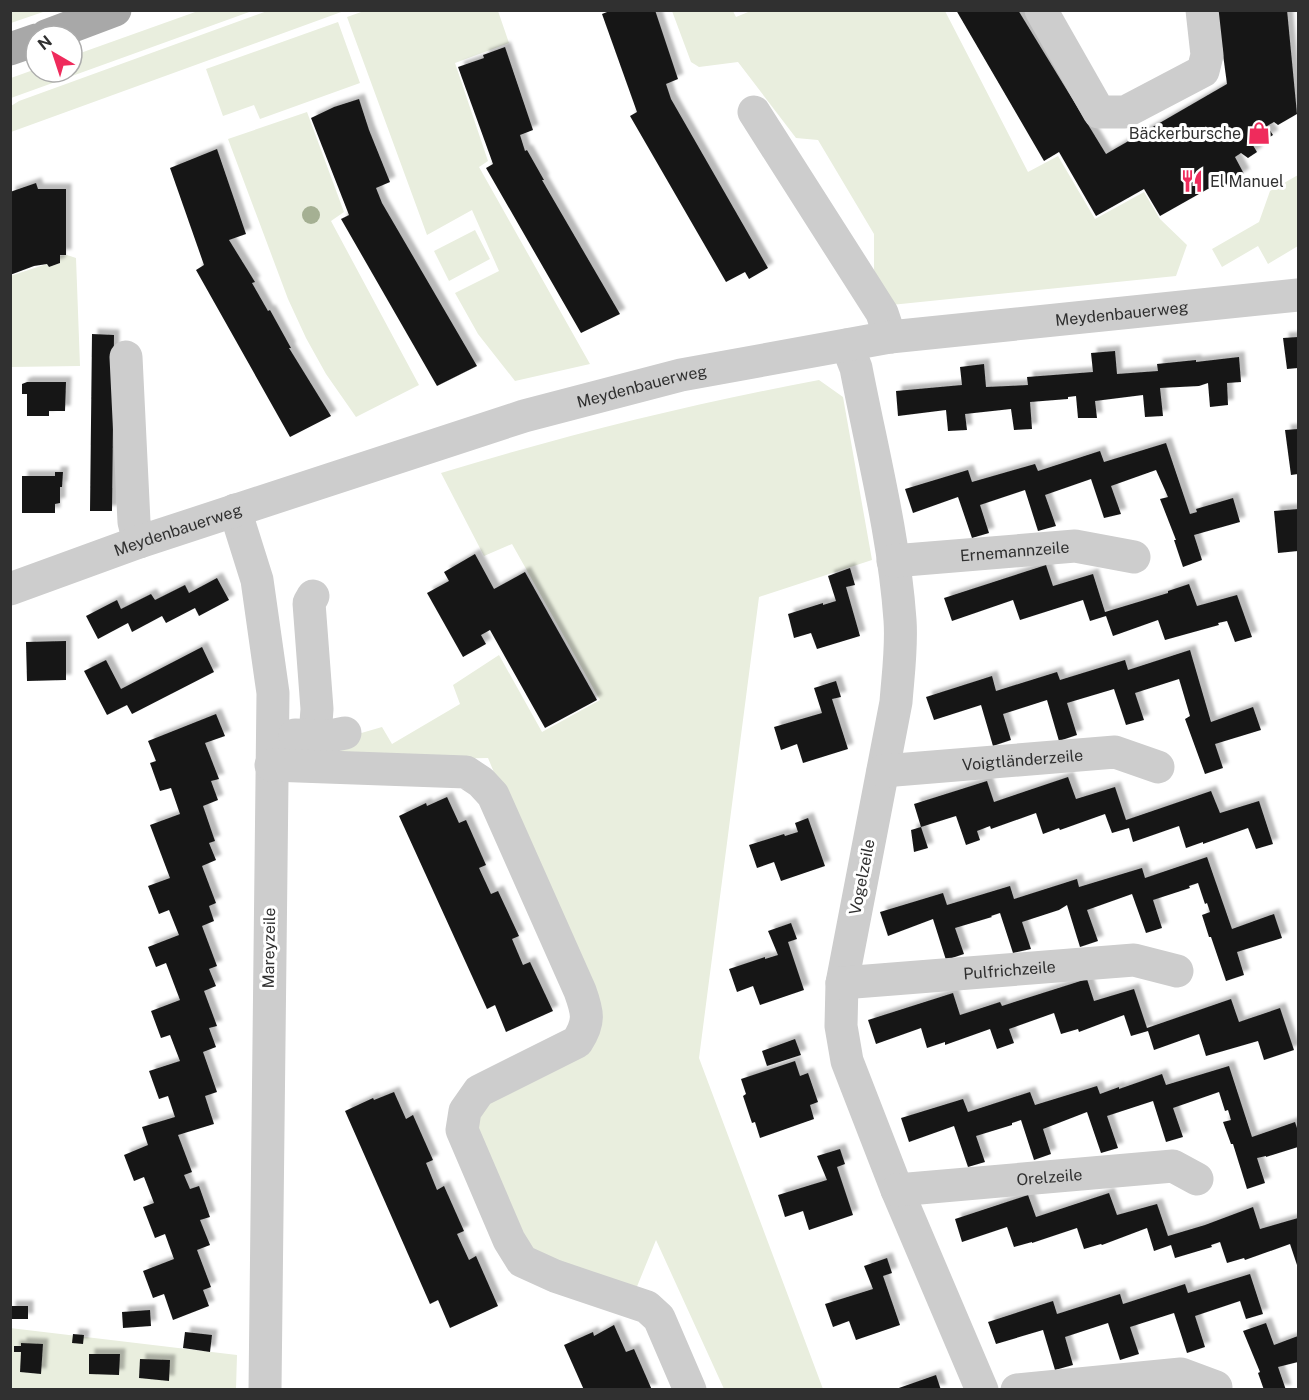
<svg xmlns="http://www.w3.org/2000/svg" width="1309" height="1400" viewBox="0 0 1309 1400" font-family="'Public Sans',sans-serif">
  <defs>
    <filter id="shadow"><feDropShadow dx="5.5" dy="-5.5" stdDeviation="1.5" flood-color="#0004"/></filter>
  </defs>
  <rect width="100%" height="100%" fill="#fff"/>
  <path fill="#e9eede" d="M11,10h35v1l-35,12z
    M270,10l74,1 -333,121v-26l8,-5z
    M753,10l192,1 83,161 30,-16 37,63 49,-27 16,27 27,26 -11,31 -285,29 -17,-35v-36l-56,-94 -22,-2 -58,-76 -39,5 -8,-5 -19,-51h61l3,6z
    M198,11h54l-241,87v-20l25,-9v3h36v-16z
    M364,11h134l11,32 -54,20 33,98 -9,6 111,197 -75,17 -37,-47 -23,-41 44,-22 -27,-61 -45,25 -80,-218z
    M338,22l22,61 -100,36 -6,-14 -31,11 -17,-47z
    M307,112l37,100 -13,9 88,164 -63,32 -30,-43 -20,-36 -18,-39 -60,-160z
    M1298,175v71l-30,18 -10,-18 -36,21 -10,-18 47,-27 11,-31z
    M475,230l15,29 -41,22 -15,-30z
    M67,255l9,3 4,108 -69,1 -1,-91 37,-12 2,3 11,-4v-7z
    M819,380l24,17 29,163 -113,37 -60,461 124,331h-99l-68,-149 -20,49 -101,-28 -63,-147 123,-100 -107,-256 -158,3 -34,-9 86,-25 10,17 68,-40 -7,-19 46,-30 43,77 58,-32 -88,-156 -28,12 -43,-83c125,-38 250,-69 378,-93z
    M10,1328l227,27 -1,34h-225z"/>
  <path fill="#171717" filter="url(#shadow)" d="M612,10h43l23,69 -12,5 5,15 97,169 -19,11 -4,-7 -19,10 -96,-166 7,-4 -35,-98z
    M956,10h62l88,144 121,-70 -10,-74h70l10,104 -19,11 -4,-3 -7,4 6,9 -11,7 -5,-4 -6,4 6,10 -9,6 -7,-5 -6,4 9,17 -19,12 -3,-5 -62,35 -16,-27 -48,27 -37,-64 -15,9z
    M505,47l28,83 -13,5 5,16 2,-1 17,30h-2l78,134 -39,19 -95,-165 7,-4 -35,-97 26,-9 -1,-3z
    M359,99l10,31 21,52 -14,6 6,15 95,163 -40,20 -96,-167 8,-4 -38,-97 23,-11z
    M217,149l29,85 -17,6 26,42 -3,1 16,28 2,-1 21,38h-2l42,68 -41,21 -94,-167 8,-5 -34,-97z
    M36,183l2,6h28v66h-6v8l-11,4 -2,-3 -13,2 -24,9v-83z
    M92,334l22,1 -2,176h-22z
    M1298,337v31l-11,1 -4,-31z
    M1115,351l2,23 41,-3 -1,-7 39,-4v2l43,-5 2,25 -14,1 1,22 -18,2 -2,-24 -9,3 -39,2 3,28 -18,1 -2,-22 -48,6 2,17h-19l-2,-22 -8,1v2l-38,3 2,27 -18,1 -3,-21 -46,5 2,16 -19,1 -2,-21 -48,6 -2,-25 66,-6 -2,-18 24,-3 2,23 42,-2 -1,-8 66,-5 -2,-19z
    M27,382h39l-1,29h-16v5h-22v-22h-5v-10z
    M1298,429v45l-7,1 -6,-45z
    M1166,443l24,71 7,-2 -1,-3 37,-11 7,24 -46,13 8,25 -19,7 -9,-27h2l-16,-41 8,-2 -12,-27 -45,16 10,28 -17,4 -13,-39 -46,16 11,31 -18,5 -13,-41 -45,15 9,28 -17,5 -14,-41 -45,16 -8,-24 63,-19 4,12 63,-18 3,7 62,-20 4,11z
    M55,472h8l-1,15h-2v16l-5,1v9h-33v-37h33z
    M1298,509v42l-20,2 -4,-42z
    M475,554l19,35 31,-17 72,128 -52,28 -55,-98 -9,5 5,9 -23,13 -36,-64 22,-12 -5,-9z
    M1046,565l7,21 40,-12 12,38 63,-19v-2l21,-7 8,22 40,-11 15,42 -17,5 -8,-21 -9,2 1,2 -54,15 -7,-20 -45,16 -7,-20 -16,5 -7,-21 -63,20 -7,-20 -61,21 -8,-23z
    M850,568l5,17 -9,2 14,49 -43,13 -6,-16 -17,5 -6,-24 35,-11v2l13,-4 -8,-25z
    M217,578l12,22 -30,16 -4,-8 -29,15 -4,-7 -30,16 -4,-9 -30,16 -12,-23 31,-16 4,9 30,-15 4,6 30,-15 4,8z
    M66,641v39l-39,1 -1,-39z
    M202,647l12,25 -82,42 -5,-9 -20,10 -23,-44 22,-11 15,29z
    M1190,650l21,72 42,-15 8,23 -46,14 8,24 -18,6 -20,-55 5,-3 -11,-37 -44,14 9,27 -18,5 -12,-36 -47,14 10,32 -18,6 -12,-41 -44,14 8,26 -18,6 -12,-41 -47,15 -8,-23 66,-21 4,15 61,-19 3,8 65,-20 3,10z
    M836,681l5,16 -9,2 16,50 -45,14 -6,-19 -16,6 -7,-23 48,-14 -8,-25z
    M216,714l9,22 -20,7 14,36 -8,2 7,19 -15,6 12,35 -6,2 7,17 -14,6 14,37 -7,3 5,15 -12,5 15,40 -8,3 7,17 -12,5 13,35 -8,2 7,19 -13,5 14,40 -12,4 9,28 -36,11 14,37 -8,3 6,14 9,-3 11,31 -10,3 10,25 -13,5 14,37 -8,3 6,16 -36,14 -9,-26 -11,4 -10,-27 31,-12 -9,-25 -10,4 -12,-31 11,-4 -10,-26 -10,4 -10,-26 24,-10 -6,-18 33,-10 -7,-21 -9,3 -10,-28 31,-10 -10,-26 -9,3 -10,-27 29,-11 -14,-37 -10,4 -8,-20 31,-12 -10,-25 -10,4 -11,-28 22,-8 -20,-53 30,-11 -9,-26 -11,3 -10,-28 6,-2 -8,-20z
    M1068,777l8,22 39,-12 11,33 85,-29 9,22 39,-12 14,43 -17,5 -8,-21 -45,16v-2l-17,6 -7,-22 -46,16 -4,-14 -17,5 -7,-19 -45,16 -1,-2 -16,6 -7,-21 -45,16 -1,-3 -13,5 3,9 -14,5 -10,-29 -35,11 -7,-23 73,-23 7,21z
    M447,797l12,26 7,-3 20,45 -7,3 12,26 7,-3 21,45 -7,3 11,26 7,-3 23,49 -47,21 -11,-27 -8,4 -88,-193 27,-13 1,3z
    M808,818l17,48 -44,15 -7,-19 -17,6 -8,-23 35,-11 1,2 13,-4 -3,-9z
    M921,827l7,21 -14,4 -3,-22z
    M1207,857l25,72 42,-15 8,24 -45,14 7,23 -18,6 -15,-44h-2l-7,-22 8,-3 -3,-9 -2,1 -7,-21 -9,3 1,2 -37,12 9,28 -16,5 -14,-39 -45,16 11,31 -18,6 -13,-42 -8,5 -37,12 9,27 -18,4 -13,-40 -9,3 1,1 -37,11 9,26 -18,6 -13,-41 -45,17 -8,-24 63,-19 4,12 63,-19 4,13 63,-20 2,8 63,-19 3,10z
    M791,923l6,16 -9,3 16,48 -44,15 -7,-19 -16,6 -8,-23 36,-12v2l13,-4 -10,-24z
    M1087,979l7,22 40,-12 13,39 84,-29 8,23 41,-14 14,42 -30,10 -6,-19 -52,15 -7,-22 -45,16 -6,-19 -17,5 -7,-21 -45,17 -1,-3 -17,5 -7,-21 -45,16 5,14 -17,6 -7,-20 -45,16v-3l-18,6 -6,-20 -45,16 -8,-24 85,-27 7,22 40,-13 2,4z
    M795,1039l6,16 -34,11 -5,-15z
    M795,1061l5,15 8,-3 10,29 -8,3 4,14 -54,19 -5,-16 -3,1 -9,-27 3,-2 -5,-15z
    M1229,1066l23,71 43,-15 3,9v16l-32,10v-1l-9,2 8,25 -18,6 -14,-45h-2l-8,-22 8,-2 -3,-10 -3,1 -6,-19 -46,16 10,29 -17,5 -13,-41 -46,15 11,32 -17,5 -14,-41 -44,17 8,25 -17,6 -13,-40 -9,3v2l-36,11 9,26 -17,5 -14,-41 -45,16 -8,-24 62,-19 5,13 62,-20 5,13 62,-19 3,8 19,-7v2l43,-15 4,11z
    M394,1092l12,27 7,-4 20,45 -7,3 11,27 7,-4 20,45 -7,3 12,26 7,-4 22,50 -48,22 -12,-28 -8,4 -85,-193 28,-13 1,2z
    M840,1149l5,15 -8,3 16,48 -44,15 -6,-19 -18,6 -7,-22 49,-15 -10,-24z
    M1109,1193l8,22 40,-11 11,32 37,-11 48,-18 7,22 38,-11v50l-8,-24 -45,16 -1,-2 -17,5 -7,-21 -9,3 1,2 -37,11 -4,-13 -17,6 -7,-23 -45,17 -1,-1 -17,5 -7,-21 -45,15v-1l-18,5 -7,-20 -45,15 -7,-23 73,-24 8,22z
    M887,1258l5,15 -9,3 17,49 -44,15 -7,-19 -16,6 -8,-23 48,-15 -9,-23z
    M1250,1274l13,40 -17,5 -6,-18 -45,15 10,31 -18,6 -13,-40 -44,14 9,27 -19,6 -12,-37 -43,14 8,28 -18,5 -12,-40 -47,14 -8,-22 65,-21 4,13 63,-20 3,10 62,-20 3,9z
    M10,1306h18v13h-18z
    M150,1310l1,16 -28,2 -1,-16z
    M1266,1323l8,22 24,-9v26l-20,5 8,23h-22l-6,-17 2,-1 -17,-41z
    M614,1325l12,27 8,-3 18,41h-68l-20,-45 29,-13 1,4z
    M185,1332l27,3 -2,17 -27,-4z
    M73,1334l11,1 -1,9 -11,-1z
    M21,1343l22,1 -2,30 -21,-2 1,-20h-7v-6h7z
    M89,1354h31l-1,21 -30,-1z
    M140,1359l30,1 -1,21 -30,-3z
    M936,1375l5,15h-45v-1z"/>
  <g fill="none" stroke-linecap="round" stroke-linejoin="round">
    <g stroke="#cdcdcd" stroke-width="33">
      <path d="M1041,10l58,102h26l78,-41 4,-16 -5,-45"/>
      <path d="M754,112l128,201 8,24"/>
      <path d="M847,345l9,23c16,83 38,167 44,252 2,27 -2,55 -4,82l-54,281 -1,43 6,35 50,129 85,200"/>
      <path d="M126,357l8,165 5,20"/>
      <path d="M235,510l22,70 16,113 -8,697"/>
      <path id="s1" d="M893,561l182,-15 59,11"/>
      <path id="s2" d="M10,589l129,-47 385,-126 157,-41 209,-38 408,-42"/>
      <path d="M313,596l-4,7 8,106 -2,27"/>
      <path d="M295,735l35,1 15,-3"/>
      <path d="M271,765l195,7 15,10 12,13 87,196c8,22 10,31 -3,51l-98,49 -14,20 -3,19 47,110 13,21 33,15 92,31 12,11 31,72"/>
      <path id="s3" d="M883,771l232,-19 43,15"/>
      <path id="s4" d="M842,983l292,-23 43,11"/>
      <path id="s5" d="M897,1190l276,-24 24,13"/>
      <path d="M1017,1390l164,-16 35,13"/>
    </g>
    <path stroke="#a8a8a8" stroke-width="33" d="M46,36l69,-26
      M10,49l26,-9"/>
  </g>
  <circle fill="#a5b093" cx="311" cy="215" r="9"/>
  <defs>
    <g id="shop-bare" transform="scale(1.8)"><path d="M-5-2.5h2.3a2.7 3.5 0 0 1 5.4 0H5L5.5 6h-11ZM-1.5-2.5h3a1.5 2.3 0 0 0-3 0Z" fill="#ef2b5c" stroke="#fff" stroke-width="2.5" paint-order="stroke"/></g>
    <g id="restaurant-bare" transform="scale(1.8)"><path d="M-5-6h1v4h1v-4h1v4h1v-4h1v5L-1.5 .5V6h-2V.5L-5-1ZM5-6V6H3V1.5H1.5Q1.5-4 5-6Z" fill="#ef2b5c" stroke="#fff" stroke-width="2.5" paint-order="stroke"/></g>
  </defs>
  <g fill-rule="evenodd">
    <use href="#shop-bare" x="1259" y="133"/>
    <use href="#restaurant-bare" x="1192" y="181"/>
  </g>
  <g text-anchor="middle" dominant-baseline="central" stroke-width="6" stroke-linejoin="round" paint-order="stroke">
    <g font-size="16" fill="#303030" stroke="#fff" text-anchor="end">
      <text x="1241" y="133">Bäckerbursche</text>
      <text x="1210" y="181" text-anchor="start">El Manuel</text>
    </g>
    <g font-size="16" fill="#303030" stroke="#fff">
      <text stroke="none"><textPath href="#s2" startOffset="1150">Meydenbauerweg</textPath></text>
      <text stroke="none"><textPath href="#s2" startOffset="664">Meydenbauerweg</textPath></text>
      <text stroke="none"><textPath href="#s2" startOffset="178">Meydenbauerweg</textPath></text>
      <text stroke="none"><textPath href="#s1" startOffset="122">Ernemannzeile</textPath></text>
      <text stroke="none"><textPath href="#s3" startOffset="140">Voigtländerzeile</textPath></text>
      <text transform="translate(862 877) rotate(-79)">Vogelzeile</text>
      <text transform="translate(269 948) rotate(-89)">Mareyzeile</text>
      <text stroke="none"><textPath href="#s4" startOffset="168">Pulfrichzeile</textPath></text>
      <text stroke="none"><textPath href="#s5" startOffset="153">Orelzeile</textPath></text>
    </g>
  </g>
  <rect width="1309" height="1400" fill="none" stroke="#303030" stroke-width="24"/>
  <g transform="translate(54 54) rotate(321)"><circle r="28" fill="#ffffff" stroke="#acacac" stroke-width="1.5"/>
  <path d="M0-4.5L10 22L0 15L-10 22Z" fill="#ef2b5c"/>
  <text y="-9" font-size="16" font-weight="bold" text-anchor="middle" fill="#303030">N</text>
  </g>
</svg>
